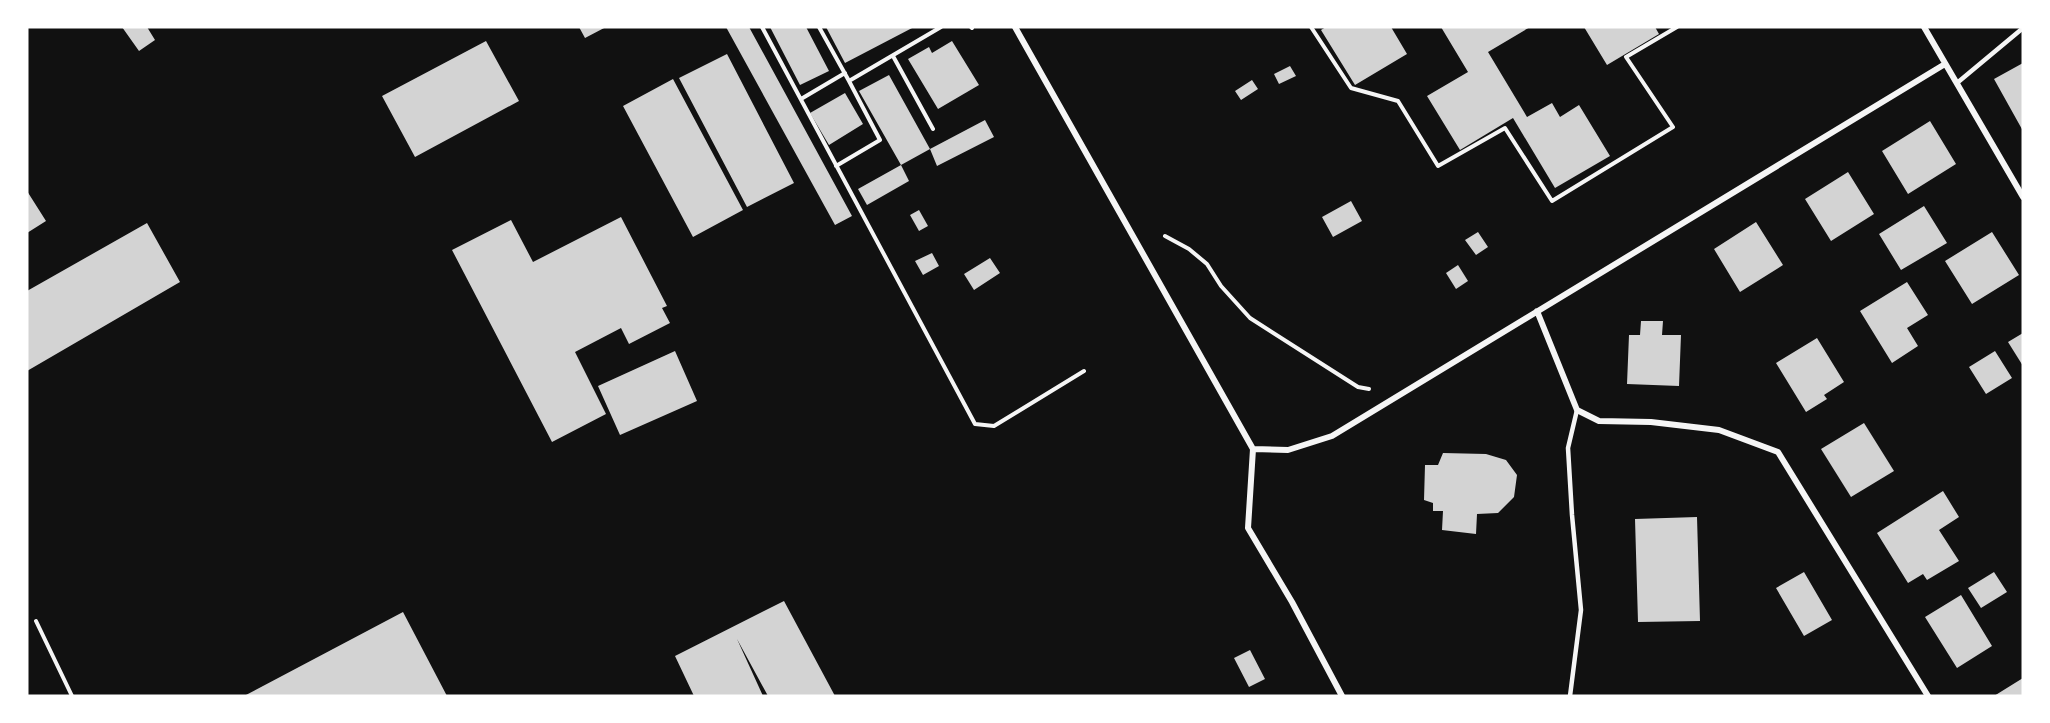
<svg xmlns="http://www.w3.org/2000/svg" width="2050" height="723" viewBox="0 0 2050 723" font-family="Lato,sans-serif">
  <rect width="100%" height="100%" fill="#111"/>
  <path fill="#d3d3d3" d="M122,27h25l8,13 -16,11z
    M579,27h27l-21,11z
    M726,27h23l103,189 -17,9z
    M770,27h36l23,44 -29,14z
    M826,27h88l-69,36z
    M1326,27h65l16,27 -52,31 -34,-55z
    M1441,27h89l-42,25 39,65 25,-14 8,14 19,-12 31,51 -55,32 -42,-70 -53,32 -33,-54 41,-24z
    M1584,27h71l4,7 -52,31z
    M486,41l33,60 -104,56 -33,-61z
    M952,41l27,44 -41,24 -30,-50 21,-12 3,6z
    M727,54l67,129 -47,24 -68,-129z
    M2023,63v68l-29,-52z
    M1290,66l6,10 -17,8 -5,-10z
    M889,75l41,74 -29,16 -42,-74z
    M673,79l70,131 -50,27 -70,-131z
    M1252,80l6,9 -17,11 -6,-9z
    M845,93l18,31 -34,21 -19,-32z
    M985,120l9,17 -57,29 -7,-17z
    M1930,121l26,43 -48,30 -26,-43z
    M901,165l8,16 -42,24 -9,-16z
    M1848,172l26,42 -43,27 -26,-42z
    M27,191l19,30 -19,12z
    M1351,201l11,20 -29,16 -11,-20z
    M1924,206l23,37 -46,27 -22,-36z
    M919,210l9,16 -9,5 -9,-16z
    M621,217l46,89 -5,2 8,15 -41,21 -8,-16 -46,24 31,62 -54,28 -100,-192 59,-30 22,42z
    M1756,222l27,43 -43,27 -26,-43z
    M147,223l33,59 -153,89v-80z
    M1478,232l10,15 -12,8 -11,-15z
    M1992,232l27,43 -47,29 -27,-43z
    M932,253l7,13 -16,9 -8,-14z
    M990,258l10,15 -26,17 -10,-16z
    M1458,265l10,16 -12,8 -10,-16z
    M1907,282l21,33 -21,13 11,18 -26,17 -32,-52z
    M1641,321h22l-1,14h19l-2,51 -52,-2 2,-49h11z
    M2023,333v33l-15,-24z
    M1817,338l27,44 -20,13 3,4 -21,13 -30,-49z
    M675,351l22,50 -77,34 -22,-49z
    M1995,351l17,27 -26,16 -17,-27z
    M1864,423l30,48 -43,26 -30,-48z
    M1443,453l43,1 20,6 11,15 -3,22 -16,16 -21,1 -1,20 -34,-4 1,-19h-10v-8l-9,-3 1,-35h13z
    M1943,491l16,26 -20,13 20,31 -32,19 -4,-6 -15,9 -31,-50z
    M1697,517l3,104 -62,1 -3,-103z
    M1804,572l28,48 -28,16 -28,-48z
    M1994,572l13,20 -26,16 -13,-20z
    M1961,595l31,51 -35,22 -32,-51z
    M784,601l51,95h-67l-31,-57 26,57h-69l-19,-40z
    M403,612l44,84h-203z
    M1250,650l15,29 -16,8 -15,-29z
    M2023,678v18h-29z"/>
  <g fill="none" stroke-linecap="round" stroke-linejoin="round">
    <path stroke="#f5f5f5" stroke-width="4" d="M762,27l213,397 19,2 90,-55
      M819,27l30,54 92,-54
      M971,27l1,1
      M1311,27l40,61 47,13 40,65 67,-38 47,73 121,-74 -47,-70 51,-30
      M893,56l40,73
      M801,99l44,-26
      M836,166l44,-26 -31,-59
      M1165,236l24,13 18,15 14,22 29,32 108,69 11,2
      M36,621l36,75"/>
    <path stroke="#f5f5f5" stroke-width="4.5" d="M1957,83l66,-55
      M1570,696l11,-86 -9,-95 -4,-67 9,-38"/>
    <path stroke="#f5f5f5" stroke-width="6" d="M1015,27l238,422 -5,79 44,74 50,94
      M1924,27l99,170
      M1537,311l40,99 22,11 52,1 68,8 59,22 150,244
      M1253,449l35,1 44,-14 613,-372"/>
  </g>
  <rect width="2050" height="723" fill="none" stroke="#ffffff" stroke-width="57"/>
</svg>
